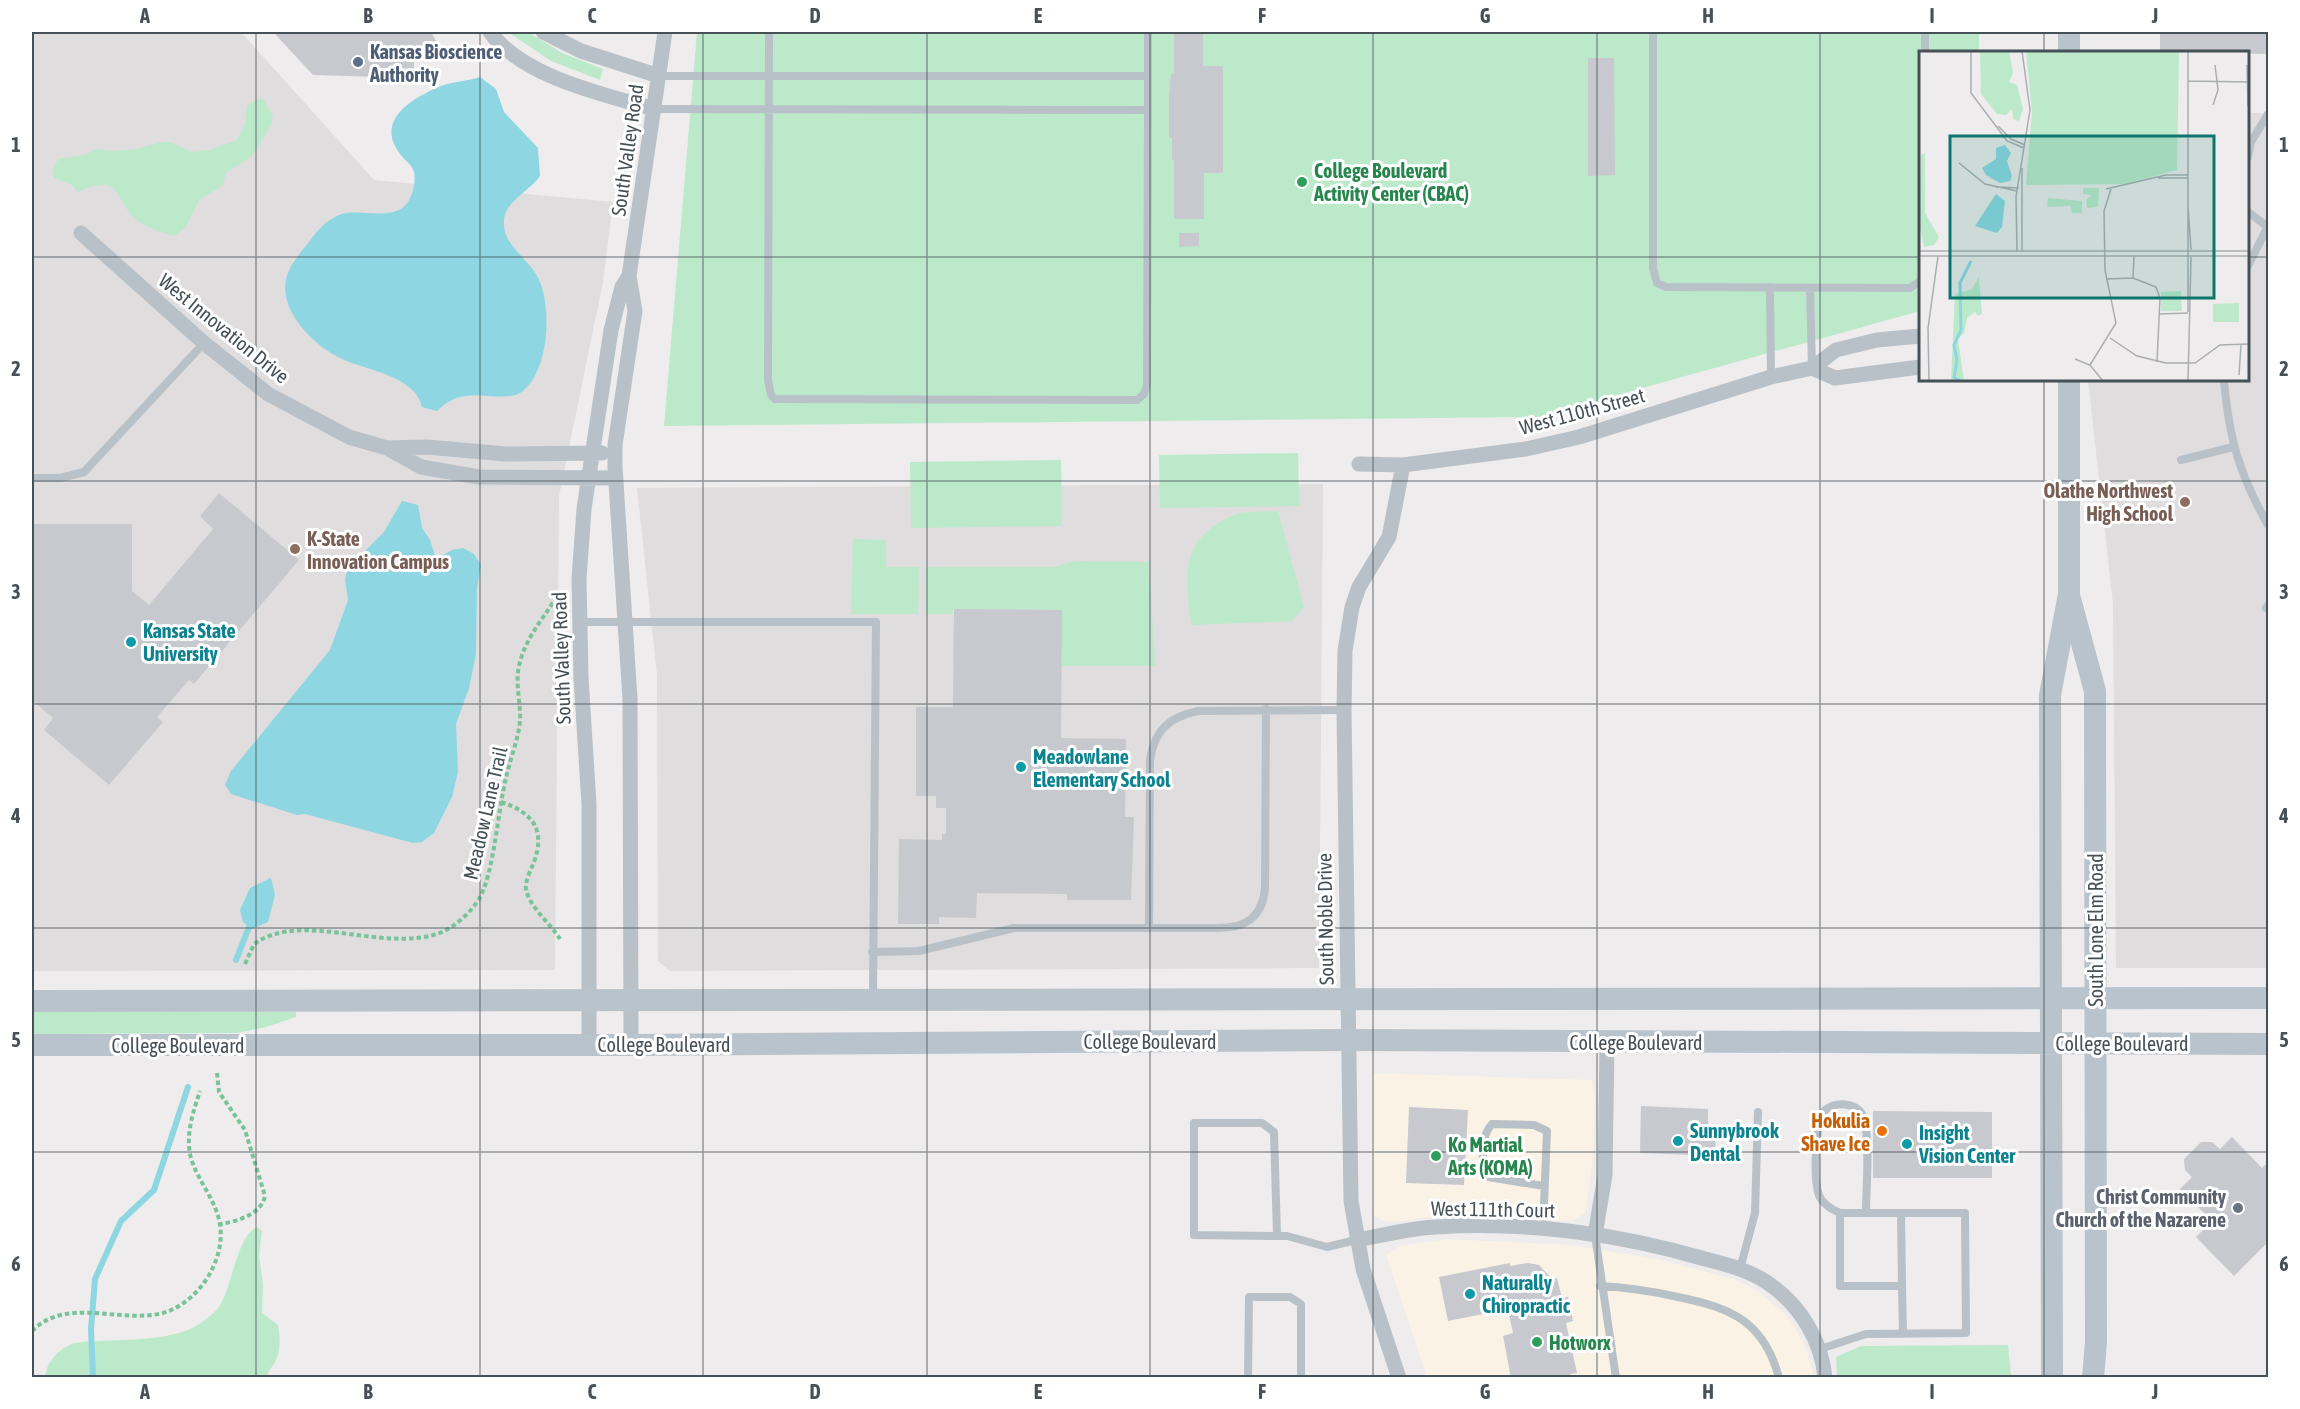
<svg xmlns="http://www.w3.org/2000/svg" width="2300" height="1409" viewBox="0 0 2300 1409" font-family="'Asap Condensed',sans-serif">
  <rect width="100%" height="100%" fill="#eeecec"/>
  <path fill="#f9f2e5" d="M1372,1073l220,7 3,15 -3,72 -7,46 -13,8 -135,-5 -40,6 -17,-2 -6,-5 -2,-19z
    M1447,1239l124,6 86,14 77,20 24,12 31,27 16,27 9,32h-387l-41,-122 14,-9z"/>
  <path fill="#dfdddd" d="M32,32h209l133,148 239,22 -10,80 -44,214 -4,474 -523,1z
    M2248,113h20v855h-152l-3,-364 -25,-224h160z
    M1323,484l-4,484 -649,3 -12,-10 -1,-286 -20,-187z"/>
  <path fill="#bde9cb" d="M508,32h20l34,21 41,16 -3,11 -49,-19z
    M697,32h1282v20h-59v259l-382,106 -874,9z
    M258,99l6,1 9,16 -2,9 -19,31 -26,17 -3,12 -24,15 -13,26 -11,10c-8,-1 -28,-9 -35,-14 -26,-16 -15,-53 -62,-30l-6,-7 -18,-7 -1,-8 5,-11 27,-4 12,-6 17,2 23,-2 24,-7h10l21,10 17,-2 28,-10 8,-15 2,-19z
    M1298,453l1,53 -139,2 -1,-53z
    M1061,460l1,66 -151,2 -1,-66z
    M1278,511l26,96 -12,14 -101,4c-5,-48 -13,-85 41,-109 12,-6 32,-4 46,-5z
    M853,539l33,1v27h33l-1,47h-67z
    M1076,561l73,1 6,104h-93v-56l-109,-1 -1,5h-26v-47h127z
    M32,1012h264v5l-30,10 -30,6 -204,1z
    M257,1227l5,4 -3,25 4,29 -1,28 16,12c2,12 3,24 -2,35 -3,7 -8,10 -9,17h-221c-1,-14 13,-28 26,-33 8,-3 19,-2 27,-3 29,-2 68,0 95,-14 7,-4 20,-13 25,-20 13,-19 18,-72 38,-80z
    M2008,1345l3,32h-174l-1,-20 25,-11z"/>
  <path fill="#8ed6e2" d="M480,77l16,12 8,23 34,36 2,28c-10,15 -35,25 -36,44 -2,24 21,36 32,54 17,28 14,95 -13,117 -21,16 -57,-11 -86,20l-15,-4c-7,-32 -58,-37 -82,-49 -20,-10 -39,-27 -49,-47 -14,-30 -1,-46 18,-69 8,-11 16,-21 30,-27 20,-8 55,8 69,-13 5,-8 8,-21 6,-30 -2,-8 -10,-12 -14,-18 -25,-33 10,-54 36,-66 15,-7 30,-6 44,-11z
    M402,501l16,4 4,23 8,12 6,19 16,-9 11,-2 11,6 7,11 -4,23 -1,66 -7,34 -13,36 2,48 -6,25 -18,36 -12,9 -9,1 -108,-29 -8,1 -66,-21 -6,-9 6,-14 99,-121 18,-50 -3,-21 3,-11 36,-36z
    M271,878l4,17 -7,27 -16,7 -9,-7 -3,-12 10,-22z"/>
  <g fill="none" stroke-linecap="round" stroke-linejoin="round">
    <path stroke="#8ed6e2" stroke-width="6" d="M236,960l15,-38
      M93,1378l-2,-49 4,-50 26,-58 33,-31 34,-103"/>
  </g>
  <path fill="#c7c9ce" d="M256,32h175l10,18 -26,-1 -2,29 -100,-3 -38,-41z
    M1174,32h29v34h20v107h-19v46h-30v-59h-2v-22h-3v-41l2,-23h3z
    M2160,32h108v22l-108,-2z
    M1588,58h26l1,117 -27,1z
    M1179,233h20v13l-20,1z
    M219,493l80,67 -105,124 -5,-4 -32,37 6,5 -54,63 -65,-55 9,-12 -21,-18v-176h100v67l17,14 64,-76 -13,-13z
    M954,609l108,1 -1,128 65,1 -1,78h9l-3,83h-64v-6l-90,-1 -1,25 -37,-1v7h-41l1,-85 43,1v-6h4v-26h-10v-12h-20v-89h37z
    M1641,1106l67,3v20l8,1 -1,22h5v10l-27,1v-8l-53,-2z
    M1409,1107l59,3 -4,75 -58,-2z
    M1873,1111l119,1v66h-119z
    M2232,1137l30,31 6,-6v80l-34,34 -38,-39 16,-16 -32,-32 12,-12 -7,-7 -1,-11 17,-17h11l8,7z
    M1510,1263v3l18,-3 11,2 13,14 5,-1 5,20 6,-1 5,24 -7,2 11,50 -7,1 1,4h-60l-8,-42 10,-3 -5,-24 -60,12 -9,-44z"/>
  <g fill="none" stroke-linecap="round" stroke-linejoin="round">
    <path stroke="#79c39a" stroke-width="4" stroke-dasharray="4.5 3" stroke-linecap="butt" d="M501,802c31,10 45,27 33,60 -3,8 -9,18 -8,27 3,18 25,35 34,50
      M245,964l9,-20c49,-35 132,11 188,-12 14,-6 29,-20 37,-33 15,-25 19,-90 27,-121 4,-19 12,-37 14,-57 1,-18 -5,-37 -1,-55 6,-29 27,-50 41,-75
      M217,1073l2,19 26,38 20,66c-4,19 -28,25 -44,28
      M32,1331c35,-35 87,-7 131,-18 38,-11 67,-59 55,-97 -6,-21 -21,-37 -27,-58 -6,-22 2,-46 9,-67"/>
    <path stroke="#b8c1c7" stroke-width="8" d="M769,32l-1,348 3,15 4,4 362,1 7,-6 3,-9 1,-275
      M1653,32v236l4,15 9,4 244,1 10,-7
      M1925,32v20
      M659,76h489
      M654,109l494,1v-78
      M2248,157l3,-15 17,-28
      M2248,212l20,15
      M2248,266l20,-40
      M1770,287l1,90
      M1810,288l2,80
      M2224,380c5,58 15,94 44,145
      M2181,460l52,-13
      M32,478h28l24,-6 120,-129
      M2266,608l2,-3
      M580,622h296l-3,375
      M1149,928l1,-169c5,-29 19,-42 48,-48l146,-1
      M872,952l47,-1 95,-23h204c27,0 44,-10 47,-39l1,-180
      M1840,1213c-9,-4 -18,-9 -21,-18 -6,-16 -4,-72 6,-85 14,-10 37,-7 40,13 5,27 1,63 1,90
      M1901,1213l1,73
      M1543,1229l4,-98 -13,-6 -42,-1c-11,11 -12,40 -4,53l56,9
      M1595,1235l21,143
      M1277,1236l-3,-104 -12,-9h-68v112l83,1h10l40,11 29,-7
      M1740,1269l15,-56 3,-101
      M1600,1286c27,1 51,5 78,11 53,11 86,24 101,81
      M1820,1349l46,-15 100,-1 -1,-120h-125v73h62l1,48
      M1248,1378l1,-81h41l11,7v74"/>
    <path stroke="#b8c1c7" stroke-width="15" d="M490,32c33,45 112,62 164,77
      M543,32l38,19 78,25
      M81,233l123,110 64,51 81,43 38,11 34,19 58,10 137,1
      M1812,368l23,10 85,-11
      M387,448l40,-1 78,7 97,-1
      M1359,464l44,1 123,-16 53,-12 192,-60 41,-9 24,-18 41,-10 43,-4
      M589,1045v-241l-8,-126 -2,-99 5,-70 27,-179 11,-43 7,-11
      M631,1045l-1,-346 -15,-232v-22l20,-134 -6,-35 36,-244
      M1595,1235l10,-60 2,-132
      M1356,1240c26,-4 53,-12 80,-13 89,-6 184,7 269,32 23,6 48,12 67,27 29,21 50,56 53,92
      M1399,1378l-36,-109 -12,-68 -7,-491 1,-59 7,-44 7,-20 30,-50 14,-72"/>
    <path stroke="#b9c3cc" stroke-width="22" d="M2069,32v20
      M2070,599l25,92 1,651 -3,36
      M32,1001l2236,-3
      M32,1045h599l717,-5 920,4
      M2052,1378l-2,-683 19,-101v-214"/>
  </g>
  <path fill="none" stroke="#465057" stroke-width="1.5" stroke-opacity="0.55" d="M256,32v1346M480,32v1346M703,32v1346M927,32v1346M1150,32v1346M1373,32v1346M1597,32v1346M1820,32v1346M2044,32v20M32,257h1888M2248,257h20M2044,380v998M32,481h2236M32,704h2236M32,928h2236M32,1152h2236"/>
  <circle fill="#5c6f8a" stroke="#fff" stroke-width="2" cx="358" cy="62" r="6"/>
  <g fill="#2e9e5b" stroke="#fff" stroke-width="2">
    <circle cx="1302" cy="182" r="6"/>
    <circle cx="1436" cy="1156" r="6"/>
    <circle cx="1537" cy="1342" r="6"/>
  </g>
  <g fill="#8d6e63" stroke="#fff" stroke-width="2">
    <circle cx="2185" cy="502" r="6"/>
    <circle cx="295" cy="549" r="6"/>
  </g>
  <g fill="#0f9aa8" stroke="#fff" stroke-width="2">
    <circle cx="131" cy="642" r="6"/>
    <circle cx="1021" cy="767" r="6"/>
    <circle cx="1678" cy="1141" r="6"/>
    <circle cx="1907" cy="1144" r="6"/>
    <circle cx="1470" cy="1294" r="6"/>
  </g>
  <circle fill="#e8710a" stroke="#fff" stroke-width="2" cx="1882" cy="1131" r="6"/>
  <circle fill="#6b7280" stroke="#fff" stroke-width="2" cx="2238" cy="1208" r="6"/>
  <g text-anchor="middle" dominant-baseline="central" stroke-width="6" stroke-linejoin="round" paint-order="stroke">
    <g font-size="20" font-weight="bold" fill="#4e5e75" stroke="#fff" text-anchor="start">
      <text x="370" y="51">Kansas Bioscience<tspan x="370" dy="23">Authority</tspan></text>
    </g>
    <g font-size="20" fill="#465057" stroke="#fff">
      <text transform="translate(627 150) rotate(-82)">South Valley Road</text>
      <text transform="translate(224 328) rotate(39)">West Innovation Drive</text>
      <text transform="translate(1582 411) rotate(-15)">West 110th Street</text>
      <text transform="translate(561 658) rotate(-92)">South Valley Road</text>
      <text transform="translate(485 813) rotate(-77)">Meadow Lane Trail</text>
      <text transform="translate(1325 919) rotate(-91)">South Noble Drive</text>
      <text transform="translate(2095 930) rotate(-90)">South Lone Elm Road</text>
      <text x="1150" y="1041">College Boulevard</text>
      <text x="1636" y="1042">College Boulevard</text>
      <text x="2122" y="1043">College Boulevard</text>
      <text x="664" y="1044">College Boulevard</text>
      <text x="178" y="1045">College Boulevard</text>
      <text transform="translate(1493 1209) rotate(1)">West 111th Court</text>
    </g>
    <g font-size="20" font-weight="bold" fill="#27864d" stroke="#fff" text-anchor="start">
      <text x="1314" y="170">College Boulevard<tspan x="1314" dy="23">Activity Center (CBAC)</tspan></text>
      <text x="1448" y="1144">Ko Martial<tspan x="1448" dy="23">Arts (KOMA)</tspan></text>
      <text x="1549" y="1342">Hotworx</text>
    </g>
    <g font-size="20" font-weight="bold" fill="#785e54" stroke="#fff" text-anchor="end">
      <text x="2173" y="490">Olathe Northwest<tspan x="2173" dy="23">High School</tspan></text>
      <text x="307" y="538" text-anchor="start">K-State<tspan x="307" dy="23">Innovation Campus</tspan></text>
    </g>
    <g font-size="20" font-weight="bold" fill="#0d838f" stroke="#fff" text-anchor="start">
      <text x="143" y="630">Kansas State<tspan x="143" dy="23">University</tspan></text>
      <text x="1033" y="756">Meadowlane<tspan x="1033" dy="23">Elementary School</tspan></text>
      <text x="1690" y="1130">Sunnybrook<tspan x="1690" dy="23">Dental</tspan></text>
      <text x="1919" y="1132">Insight<tspan x="1919" dy="23">Vision Center</tspan></text>
      <text x="1482" y="1282">Naturally<tspan x="1482" dy="23">Chiropractic</tspan></text>
    </g>
    <g font-size="20" font-weight="bold" fill="#c56008" stroke="#fff" text-anchor="end">
      <text x="1870" y="1120">Hokulia<tspan x="1870" dy="23">Shave Ice</tspan></text>
    </g>
    <g font-size="20" font-weight="bold" fill="#5b616d" stroke="#fff" text-anchor="end">
      <text x="2226" y="1196">Christ Community<tspan x="2226" dy="23">Church of the Nazarene</tspan></text>
    </g>
  </g>
  <g transform="translate(1919 51)">
    <rect width="330" height="330" fill="#eeecec"/>
    <path d="M61,0h29l4,22 -4,9 8,3 6,24 -4,12 -6,-2 -1,-10 -6,6 -9,-1 -16,-20zM107,0h153l-2,119 -50,14 -101,1 6,-73zM6,102v60l14,24 -5,8 -10,2 -5,-24 2,-68zM164,137h16l-1,19 -11,1 -1,-8 6,-5 -9,-1zM129,147l34,3v12h-10l-1,-7 -24,1zM60,226l3,37 -4,2 -3,-4 -8,6 -3,15 -6,6 6,42h-13l4,-87 17,-5zM262,240l1,20h-21v-19zM320,252v19h-26v-18z" fill="#bde9cb"/>
    <path d="M86,94l6,8 -4,8 5,15 -2,5 -10,2 -14,-8 -4,-7 14,-9v-11zM77,143l9,7 -3,26 -5,6 -22,-7z" fill="#8ed6e2"/>
    <path fill="none" stroke="#8ed6e2" stroke-width="3" d="M41,330l-6,-4 3,-17 -3,-15 7,-15 -1,-47 11,-22"/>
    <path fill="none" stroke="#abaeb0" stroke-width="1.5" d="M52,0v42l36,48 17,7M269,0v261M328,14l1,41M269,30l61,1M294,54l5,-15 -3,-25M79,75l13,13 14,6M40,112l26,21 32,7M239,127h30M77,136l23,1M187,138l60,-14h22M269,155l3,44M0,200h330M98,200l-1,-54 14,-87 -8,-59M103,200v-83M0,205h330M214,227l1,-22M187,228l27,-1 23,9 4,11 -3,64M241,263l28,-1M191,287l27,18 29,7h29l25,-18 29,-1M156,308l15,6 13,16M171,314l26,-42 -11,-53 -1,-59 7,-22M320,324l2,-30M10,330l-1,-53 10,-72M269,330l3,-124"/>
    <path fill="#0f766e" fill-opacity="0.15" stroke="#0f766e" stroke-width="3" d="M31,85h264v162h-264z"/>
    <rect width="330" height="330" fill="none" stroke="#465057" stroke-width="3"/>
  </g>
  <rect width="2300" height="1409" fill="none" stroke="#ffffff" stroke-width="66"/>
  <rect x="33" y="33" width="2234" height="1343" fill="none" stroke="#465057" stroke-width="2"/>
  <g font-size="20" text-anchor="middle" font-weight="bold" fill="#465057">
    <text x="145" y="23">A</text>
    <text x="368" y="23">B</text>
    <text x="592" y="23">C</text>
    <text x="815" y="23">D</text>
    <text x="1038" y="23">E</text>
    <text x="1262" y="23">F</text>
    <text x="1485" y="23">G</text>
    <text x="1708" y="23">H</text>
    <text x="1932" y="23">I</text>
    <text x="2155" y="23">J</text>
    <text x="16" y="152">1</text>
    <text x="2284" y="152">1</text>
    <text x="16" y="376">2</text>
    <text x="2284" y="376">2</text>
    <text x="16" y="599">3</text>
    <text x="2284" y="599">3</text>
    <text x="16" y="823">4</text>
    <text x="2284" y="823">4</text>
    <text x="16" y="1047">5</text>
    <text x="2284" y="1047">5</text>
    <text x="16" y="1271">6</text>
    <text x="2284" y="1271">6</text>
    <text x="145" y="1399">A</text>
    <text x="368" y="1399">B</text>
    <text x="592" y="1399">C</text>
    <text x="815" y="1399">D</text>
    <text x="1038" y="1399">E</text>
    <text x="1262" y="1399">F</text>
    <text x="1485" y="1399">G</text>
    <text x="1708" y="1399">H</text>
    <text x="1932" y="1399">I</text>
    <text x="2155" y="1399">J</text>
  </g>
</svg>
